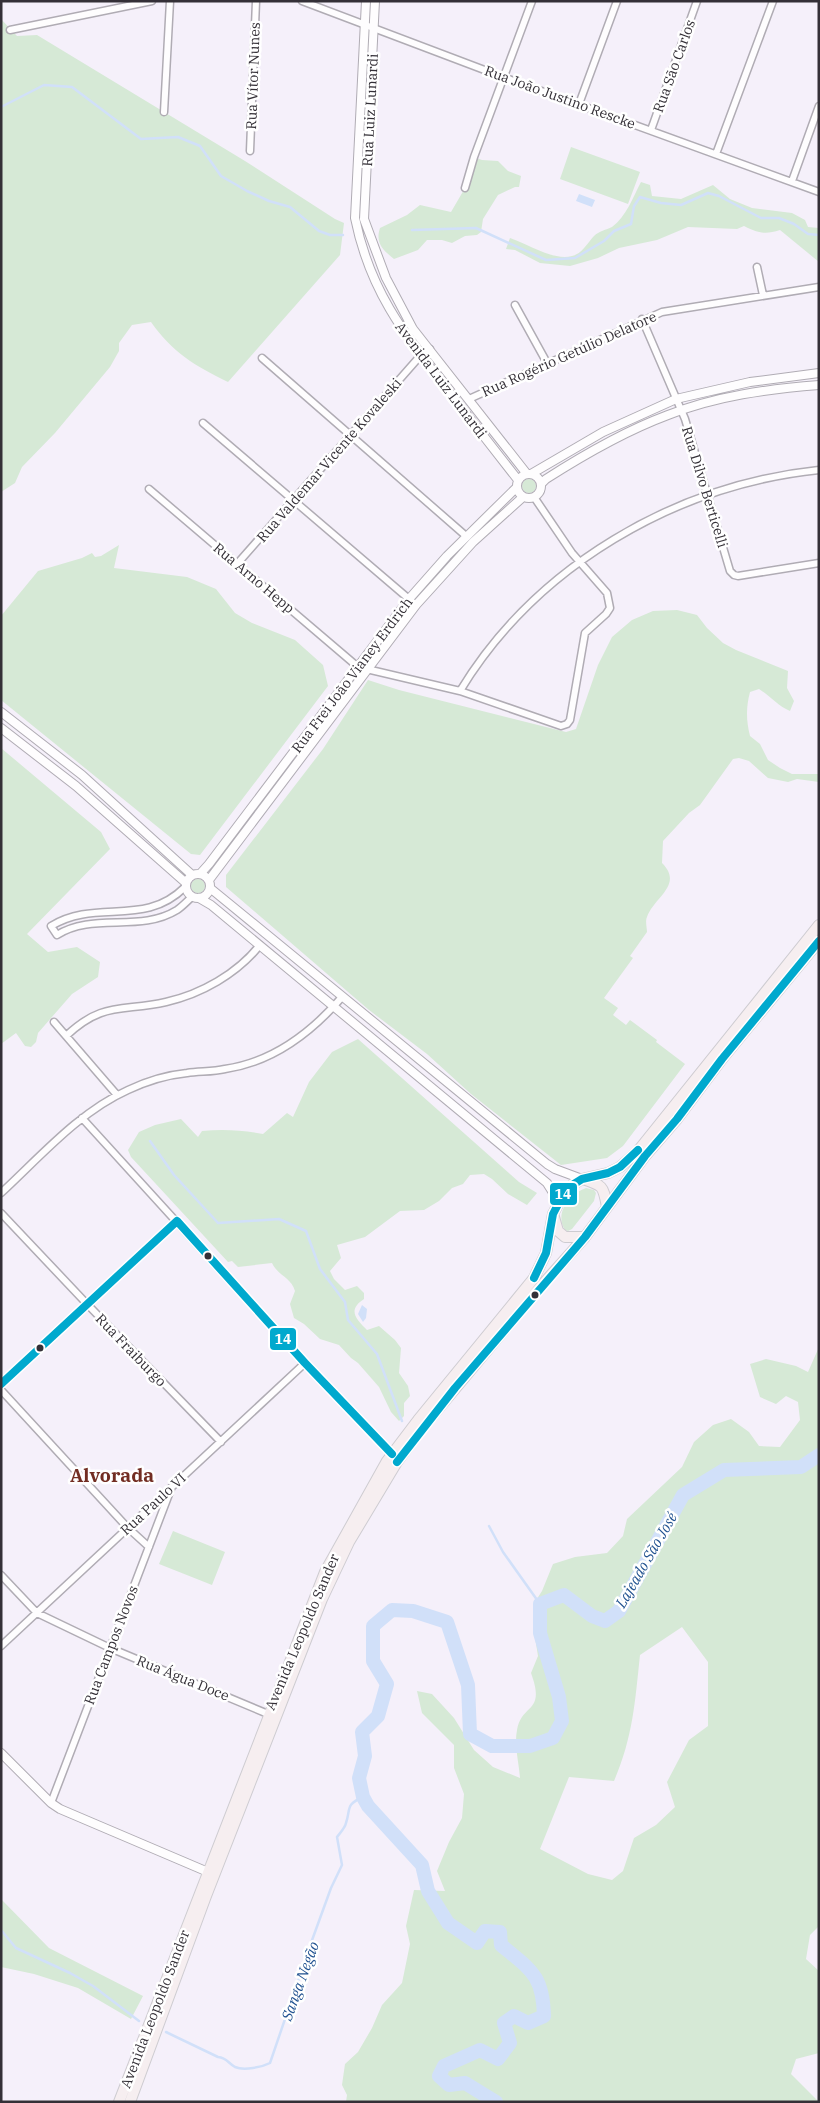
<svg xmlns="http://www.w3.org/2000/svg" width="820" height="2103" viewBox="0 0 820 2103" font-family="'IBM Plex Serif',serif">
  <rect width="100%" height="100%" fill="#f5f0fa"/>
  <path fill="#d6e9d6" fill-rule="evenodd" d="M1,19l16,17 20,-1 208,126 90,58 9,4 -4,32 -112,127c-33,-16 -56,-30 -77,-60l-19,3 -13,18v8l-9,16 -55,66 -33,34 -7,16 -14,9z
    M571,147l69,25 -12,32 -68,-25z
    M474,157l8,3 16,1 10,10 13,5 -2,11h-4l-17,8 -15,24 -2,13 -4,3 -12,1 -13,7 -10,-3h-15l-9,10 -24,9c-11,-9 -19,-16 -14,-31l27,-13 13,-10 31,7 14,-24z
    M641,182l9,3 2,11 29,3 32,-14 17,14 22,9 40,5 13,7 3,7 11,1v34l-39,-32c-15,5 -22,3 -36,-4l-7,3 -49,-2 -31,13 -38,8 -21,10 -28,8 -30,-3 -25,-13 -9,-1 4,-11c18,6 43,23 62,18 10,-2 16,-14 22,-20 5,-5 12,-6 18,-9 14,-10 21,-30 29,-45z
    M522 486a7 7 0 1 1 14 0a7 7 0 1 1-14 0Z
    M119,545l-5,23 73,9 29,12 19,24 17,10 43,17 28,25 5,21 -128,169 -9,-1 -190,-154v-84l37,-45 44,-13 10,-5 3,4 6,-1z
    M677,610l20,5 10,13 16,15 13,7 52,21 -1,17 7,13 -4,10c-12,-5 -20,-15 -31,-22l-9,3c-4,15 -4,28 0,44l10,8 8,16 12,8 12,6h27v8l-22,-3 -9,3 -20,-4 -19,-17 -10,-3 -6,1 -33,46 -11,8 -26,28 -1,22c22,22 -8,34 -15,54 -2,4 0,11 0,15l-17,24 3,2 -29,40 14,10 -5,7 13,10 4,-5 27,20 -1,2 29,22 -62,82 -16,12 -46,7 -90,-71 -44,-40 -58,-44 -143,-123v-12l97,-126 45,-69 31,10 167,42 10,-3 22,-64 14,-28 20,-17 21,-9z
    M1,748l100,84 9,17 -83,85 21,18 29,-5 23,15 -2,15 -26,17 -34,39 -2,9 -5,5 -6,-1 -9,-13 -15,11z
    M191 886a7 7 0 1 1 14 0a7 7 0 1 1-14 0Z
    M358,1039l161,143 18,11 -10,12 -19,-11 -16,-15 -8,-5 -14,1 -7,9 -11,4 -13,13 -15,9 -24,1 -35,26 -28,8 4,13 -11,13 4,8 11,11 12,-4 7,7v6c-17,11 -8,20 3,31l12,-4 16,14 6,8 -2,25 9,13 2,10 -6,7v13l-5,5 -8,-9 -12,-25 -21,-24 -7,-5 -12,-13 -19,-6 -16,-15 -10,-6 -4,-14 5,-13c-4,-14 -17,-15 -23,-28l-34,4 -6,-6 -4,1 -97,-105 -3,-7 11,-18 16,-7 26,-6 17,18 4,-6c21,-2 40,-1 61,3l24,-21 6,4 16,-35 23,-30z
    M586,1188l8,2 2,3 -2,8 -22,28 -4,2 -3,-1c-11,-17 5,-36 21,-42z
    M819,1347v579l-9,9 -4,24 13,12v82l-23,6 -5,15 28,28h-473l1,-7 -5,-10 3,-21 13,-12 14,-24 10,-23 20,-22 8,-39 -4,-18 8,-36 31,1 -8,-20 12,-29 13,-24 2,-24 -10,-26v-23l-32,-32 -5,-22 15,3 22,24 20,32 19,17 27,11c-1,-15 -6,-33 -3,-48 5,-28 29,-16 14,-57l7,-17 -4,-25 -1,-26 9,-14 11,-27 22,-7 32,-4 16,-17 4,-17 55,-52 12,-25 19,-17 18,-6 18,13 10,14 21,1 20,-27 -2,-18 -12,-6 -10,8 -16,-7 -10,-33 16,-5 30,7 12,6zM682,1627l26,35v64l-19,14 -22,42 8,25 -19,18 -22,13 -11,33 -11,9 -24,-6 -48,-25 29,-72 45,4c19,-44 21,-79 26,-126z
    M173,1531l52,21 -13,33 -53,-21z
    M1,1899l48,49 94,48 -12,23 -53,-31 -44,-14 -33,-7z"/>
  <path fill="#d1e0f9" d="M579,194l16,6 -3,7 -16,-6z
    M362,1305l5,4 -1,9 -3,4 -5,-8z"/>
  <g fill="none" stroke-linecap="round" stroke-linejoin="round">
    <path stroke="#d1e0f9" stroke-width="2.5" d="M1,107l43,-22 28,2 69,52 37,-2 22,9 21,30 26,15 22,10 21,6 29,24 11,4h13
      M412,230l64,-2 70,32 29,-2 29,-17 10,-10 17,-7 3,-18 6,-9 21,6 20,2 27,-12 11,3 42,22h18l15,6 14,10 11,1
      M150,1141l24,34 44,48 61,-4 27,12 14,38 25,33 3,18 29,34 25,67
      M489,1526l14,26 37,52
      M1,1930l15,18 54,25 23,13 46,35
      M166,2032l52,25c9,1 10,6 17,10 9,4 27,0 35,-4l41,-120 20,-55 11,-23 -5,-28c3,-4 8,-9 9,-14 5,-15 -1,-18 17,-26"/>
    <path stroke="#d1e0f9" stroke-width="14" d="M496,2102l-31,-19 -16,2 -10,-9 5,-10 36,-16 18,9 12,-16 -6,-20 10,-7 14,7 16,-7c-1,-41 -13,-46 -43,-71l-1,-13 -15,-1 -8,12 -29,-20 -20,-32 -6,-26 -54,-59 -5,-9 -4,-19 6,-22 -3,-24 16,-16 9,-32 -14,-23v-35l19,-16 21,1 34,11 21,63 2,49 22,12h38l23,-8 9,-17 -3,-24 -19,-64v-29l24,-9 28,21 13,5 14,-10 64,-116 41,-25 77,-3 18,-12"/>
    <g stroke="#b0acb4" stroke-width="9">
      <path id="minor" d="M302,1l201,76 316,115
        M10,30l142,-29
        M579,104l38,-103
        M164,112l6,-111
        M651,130l46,-129
        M250,151l6,-150
        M716,154l57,-153
        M792,181l27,-75
        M465,188l9,-31 58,-156
        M757,267l6,28
        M515,305l32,58
        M642,319l43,100 45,152 4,4 4,1 81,-13
        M262,358l204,178
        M469,399l193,-87 157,-25
        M203,423l213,182
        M149,489l209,178 102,24 101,35 6,-2 3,-4 15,-87 21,-19 4,-6 -3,-15 -35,-40 -38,-56
        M237,564l184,-209 9,-6
        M460,691c76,-125 215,-206 359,-221
        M185,887c-41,41 -88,11 -134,39l6,9c36,-23 83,-2 120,-25 6,-4 10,-9 15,-13
        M54,1022l63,73
        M66,1036c37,-35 56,-24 100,-34 35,-8 71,-28 94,-57
        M82,1118l223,245 87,91
        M1,1193c40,-37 78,-81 127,-103 19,-9 39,-15 59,-17 12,-2 25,-1 38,-4 48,-7 86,-36 117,-72
        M1,1213l86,91 134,138
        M1,1384l176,-163
        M1,1390l126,137 22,20
        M1,1575l36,38 73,35 158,66
        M1,1646l304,-283
        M51,1803l120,-314"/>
    </g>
    <g stroke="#b0acb4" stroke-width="10">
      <path id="tertiary" d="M366,1l-11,217c15,74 50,117 95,175 23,29 45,58 68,87
        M375,1l-11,218 22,59 27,51 114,145
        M517 486a12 12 0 1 1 24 0a12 12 0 1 1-24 0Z
        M531,474l72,-42 73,-33 74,-17 69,-9
        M541,484l5,-5c39,-25 79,-48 122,-64 48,-19 100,-26 151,-30
        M1,712l81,63 110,100
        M1,728l75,58 110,97
        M186 886a12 12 0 1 1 24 0a12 12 0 1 1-24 0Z
        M200,874l9,-10 200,-265 38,-43 70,-69
        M209,880l207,-275 57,-63 50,-45
        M210,888l337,276 8,5 27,10
        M199,898l12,7 336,278 12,19
        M1,1753l50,50 9,6 148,63"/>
    </g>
    <g stroke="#ceccd1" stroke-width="12">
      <path id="trunk" d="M583,1179c21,7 20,7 24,28
        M554,1217l4,14 7,6h20
        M119,2102l206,-530 62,-111 31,-41 116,-142 12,-25 7,-39 13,-25 16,-10 26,-6 12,-6 18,-16 181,-226
        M130,2102l76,-206 116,-297 27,-57 48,-80 22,-30 115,-138 51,-57 60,-81 32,-37 45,-60 97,-118"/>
    </g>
    <use href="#minor" stroke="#fefdfe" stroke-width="6"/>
    <use href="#tertiary" stroke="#fefdfe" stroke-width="8"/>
    <use href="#trunk" stroke="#f6eef0" stroke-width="10"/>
    <g stroke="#fff" stroke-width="11">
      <path id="bus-1" d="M177,1221l128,142 87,91
        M534,1278l12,-25 7,-39 13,-25 16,-10 26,-6 12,-6 18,-17
        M1,1384l176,-163
        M397,1462l58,-74 130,-151 60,-81 32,-37 45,-60 97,-118"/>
    </g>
    <use href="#bus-1" stroke="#00a9ce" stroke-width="8"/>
  </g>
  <g fill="#343037" stroke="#fff" stroke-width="2">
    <circle cx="208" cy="1256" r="4.5"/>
    <circle cx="535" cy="1295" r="4.5"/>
    <circle cx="40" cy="1348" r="4.5"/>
  </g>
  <g text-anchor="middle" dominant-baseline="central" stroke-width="5" stroke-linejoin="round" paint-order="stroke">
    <g font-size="14" fill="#343037" stroke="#fff">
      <text transform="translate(674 66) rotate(-70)">Rua São Carlos</text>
      <text transform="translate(253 76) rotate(-88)">Rua Vítor Nunes</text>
      <text transform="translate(560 97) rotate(20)">Rua João Justino Rescke</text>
      <text transform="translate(370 110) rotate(-87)">Rua Luiz Lunardi</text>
      <text transform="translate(569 354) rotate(-24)">Rua Rogério Getúlio Delatore</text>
      <text transform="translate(441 380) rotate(53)">Avenida Luiz Lunardi</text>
      <text transform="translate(329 460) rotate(-49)">Rua Valdemar Vicente Kovaleski</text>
      <text transform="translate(705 487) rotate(73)">Rua Dilvo Berticelli</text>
      <text transform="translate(254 578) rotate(40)">Rua Arno Hepp</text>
      <text transform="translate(352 675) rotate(-53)">Rua Frei João Vianey Erdrich</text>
      <text transform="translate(131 1350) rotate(46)">Rua Fraiburgo</text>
      <text transform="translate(153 1504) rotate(-43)">Rua Paulo VI</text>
      <text transform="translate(302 1632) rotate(-67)">Avenida Leopoldo Sander</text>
      <text transform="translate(111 1645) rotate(-69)">Rua Campos Novos</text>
      <text transform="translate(183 1678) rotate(22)">Rua Água Doce</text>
      <text transform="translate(155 2009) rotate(-69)">Avenida Leopoldo Sander</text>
    </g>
    <g font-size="15" font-style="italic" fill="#225391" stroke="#fff">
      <text transform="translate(646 1560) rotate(-60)">Lajeado São José</text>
      <text transform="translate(300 1981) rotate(-70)">Sanga Negão</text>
    </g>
    <g font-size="19" font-weight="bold" fill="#722d22" stroke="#fff">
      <text x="112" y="1475">Alvorada</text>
    </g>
  </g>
  <g stroke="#fff" stroke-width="2">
    <rect x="549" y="1182" width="29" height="24" rx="5" fill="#00a9ce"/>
    <rect x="269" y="1327" width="28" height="24" rx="5" fill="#00a9ce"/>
  </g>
  <g font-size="14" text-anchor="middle" font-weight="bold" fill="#fff">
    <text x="563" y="1199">14</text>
    <text x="283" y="1344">14</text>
  </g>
  <rect width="820" height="2103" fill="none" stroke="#343037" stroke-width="5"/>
</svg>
